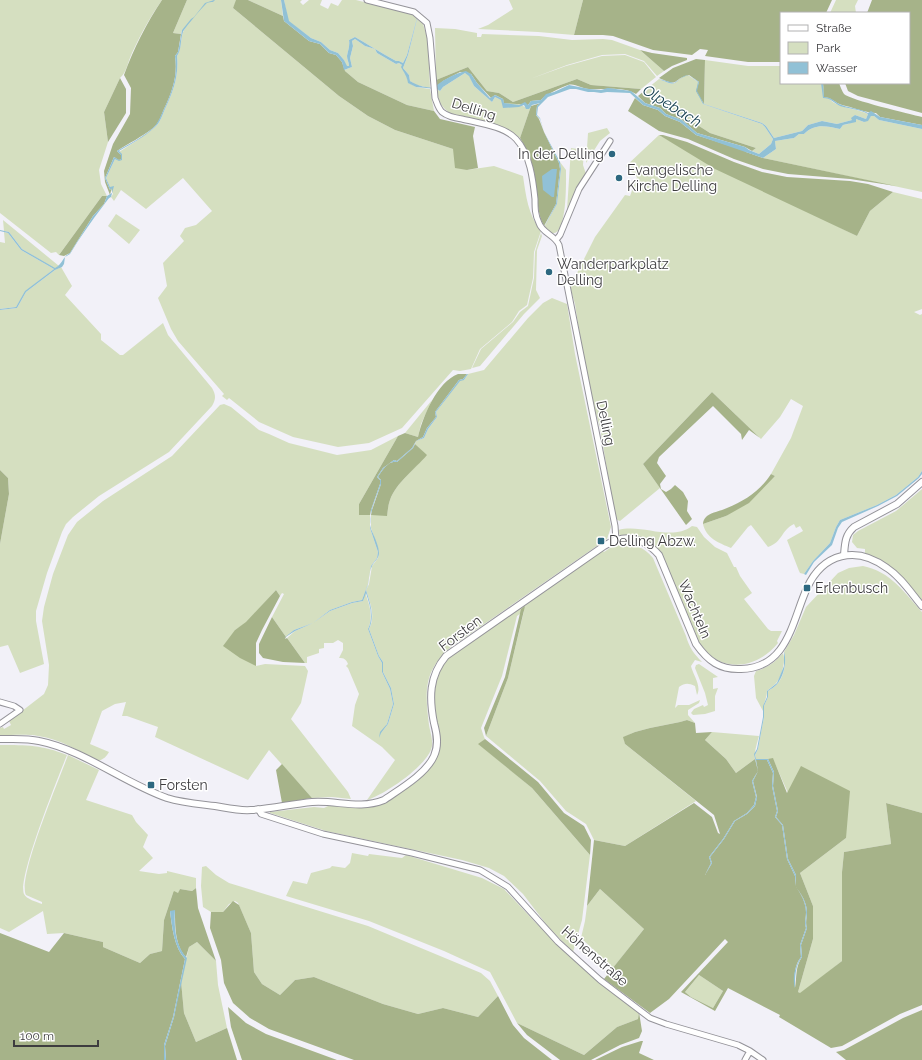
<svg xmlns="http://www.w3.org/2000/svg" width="922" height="1060" viewBox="0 0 922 1060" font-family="Raleway,sans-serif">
  <rect width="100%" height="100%" fill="#f2f1f8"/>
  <path fill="#d5dfc0" d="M0,0h162c-12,17 -21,34 -30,53 -4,8 -5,19 -12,25l-16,34 4,30 -9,28 2,14 6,12h-5l-43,59 -3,-3 -5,1 -51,-40z
    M187,0h50l-4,8 106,88 29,20 27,14 58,19 14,21 27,-4 29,10c3,20 5,39 18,55l-7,21 -1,26 -6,27 -8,6 -7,11 -32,27 -9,20 -11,2 -7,-1 -51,58 -33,15 -31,4 -45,-10 -34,-15 -30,-24 -2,2 -5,-4 2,-2 -46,-53 -7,-12 -13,-31 9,-12 -4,-23 21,-22 -4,-5 5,-8 11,-3 16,-14 -29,-33 -37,31 -25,-19 -7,11 -3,-4 2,-3 -7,-16 9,-19 5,-6 -1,-1c12,-8 24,-15 35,-24 6,-5 8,-12 11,-19 8,-17 14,-33 12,-53 6,-9 2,-21 9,-29l-4,3 -1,4 -8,-1z
    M248,0h33l2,16z
    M284,0h18l-2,2 3,3 6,-5h13l-2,5 8,4 3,-6 7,3 4,-6h14l56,14 5,4 -10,37 -4,8 -4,-2h-3c-15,-8 -27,-16 -41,-24l-6,3c1,6 -1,10 -2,16 0,4 2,6 2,10h-3l-2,-6 -6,-7 -8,-3 -9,-8 -10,-4 -23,-17z
    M509,0h74l-9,35 -36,-3 -60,-3 10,-4 25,-16z
    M836,0h22l-3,6 1,7h-26z
    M417,19l6,5 5,16 2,48 -14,-3 -6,-4 -1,-6 -6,-7 5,-13z
    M435,28l20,1 22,4v4h4l1,-3 57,2 33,4 31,-1 9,1 28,10 24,21 -7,5 -13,-15 -19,-7 -23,1 -35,10 -37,14 36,-13 36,-10 23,-1 19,7 12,15 -15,12 -50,-4 -14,-6 -64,23 -14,-9 -12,-2 -19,-24 -32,13z
    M355,39l10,7 10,3 2,4 19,11 3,-1 3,2c1,7 5,11 7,18l7,4 14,2 4,22 -27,-6 -49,-23 -13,-11 -1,-1 8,-3 -2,-9 3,-12 -1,-5z
    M705,60l43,6h33v17h40c2,4 4,10 7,14 7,11 28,11 40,17l-2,5 -11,-4 -3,5 -15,4 -15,-3 -14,4 -6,6 -28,7 -8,-12 -4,-3 -58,-19z
    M465,73l4,2 5,11 18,16 3,-5c11,6 24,5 33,12l3,-3 -11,32c-20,-16 -44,-19 -68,-24 -11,-6 -14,-13 -15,-25l3,2 3,-4z
    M688,75l10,7 5,22 59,20 3,3 8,12 -2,5 -12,10 -7,-3 4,-3 -46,-15 -66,-42 15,-12c22,10 12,1 29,-4z
    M871,116h3l5,4 43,9v63l-159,-34 13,-9 -1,-8 19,-3 5,-4h5c11,-11 22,-8 36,-5l3,-4 5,-1 8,-5 8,3z
    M607,128l3,5 -10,8 -14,22 2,-30z
    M659,135l25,14 173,87 13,-25 23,-19 29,7v110l-8,3 6,3 2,-1v157l-4,6 -22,18 -19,10 -37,15 -4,7 -6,16 -17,18 -9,13 -4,-1 -1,-2 -12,-31 16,-9 -3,-5 -4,2 -2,-4c-13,6 -11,18 -26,23l-17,-22 -3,2 -17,21c-12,-5 -25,-10 -28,-24l23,-8 49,-40 -4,-2 20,-36 12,-32 -12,-7 -11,18 -19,22 -49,-47 -69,72 17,24 -40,33 -5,-2 -15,-92 -6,-19 -14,-70 -5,-34 -5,-17 25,-50 30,-42 5,1 7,-19 -11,-11z
    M571,148l13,2 -1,15 3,9 -17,36h-2z
    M560,162l6,8c0,10 2,85 -22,57l13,-23 4,-35z
    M116,214l24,16 -11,14 -21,-18z
    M3,220l56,46 -4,3 -33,-20 -13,-17 -5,-1z
    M4,232l4,1 13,17 33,19 -28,22 -10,16 -16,2v-67l5,1z
    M541,233l1,3 -5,14 -1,40 4,8 -16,16 -44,52 -8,2 9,-19 32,-27 7,-10 8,-6 6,-28 1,-26z
    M61,267l11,19 -7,9 36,39v6l19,15h3l40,-32 5,12 44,53c4,7 4,11 0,18l-43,46 -70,44 -26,21 -7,7 -4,8 -15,41 -11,38v10l8,43 -24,9 -12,-28 -8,2v-103l9,-50 -1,-16 -8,-8v-160l17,-2 9,-16 29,-22z
    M552,298l15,6 8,50 36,173 -4,12 -156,108c-28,24 -26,45 -22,78 1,6 4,15 3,21 -3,19 -48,49 -65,54l28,-40 -13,-13 -30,-21 3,-21 4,-11 -11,-26 -2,-2 2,-2c-2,-5 -4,-6 -9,-6l4,-8v-7l-5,-3 -5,3h-9v5l-5,1v4l-12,4v6h-2l-18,-25 8,-7 18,-8 17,-12 22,-8 11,-2 2,-9c4,12 9,24 3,37l10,27 4,7v9l8,17 3,15 -6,20 -6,9 7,-9 6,-20 -3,-16 -8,-16v-10l-4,-6 -10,-27c7,-13 1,-26 -3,-39l3,-6 3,-18 6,-8 1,-6 -8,-24v-13h16c1,-5 1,-11 3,-15 6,-17 25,-31 36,-45l-11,-11 1,-3 8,-3 4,-9 9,-12 -1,-5 24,-32h4l4,-6 16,-4 44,-52 15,-15z
    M432,400l-11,24 -3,13 -13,-4z
    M224,404l7,3 28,23 10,4 20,9 48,12 34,-5 27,-14 -39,68v11h11v13l8,24 -1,6 -6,8 -3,18 -6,16 -10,2 -22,8 -17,13 -19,7 -8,7 -14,-20 12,-23 -2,-1 -2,3 -4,-6 -30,33 -11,7 21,36 9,-2 40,2 3,5 -7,32 -10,16 57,73 3,7 -19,-2 -20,1 -43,-48 -21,30 -93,-43 3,-10 -31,-11h-5l4,-14 -11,2 -13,7 -12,33 19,8c-3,5 -5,7 -11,9 -19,-10 -38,-22 -60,-25 -12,-2 -26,-1 -38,0v-8l3,-1 1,2 7,-4 -2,-4 35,-27 4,-9 1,-20 -7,-44 2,-14 9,-33 15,-39 9,-13 26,-21 69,-45 48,-51z
    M922,489v115l-22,-25 -35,-25v-5l-8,-1 -5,-6 1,-7 5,-4 38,-20z
    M692,526l5,1 7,10 11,10 12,6 7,14h2l4,9 12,17 -8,6 24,30 3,2h11l-5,10 1,2c-8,10 -17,16 -29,20 -14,4 -30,1 -40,-9 -13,-12 -19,-29 -26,-45 -10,-21 -20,-42 -30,-63l-33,-10 -2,-6c24,-7 53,12 74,-4z
    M621,544c14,0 23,3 32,14l33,78c3,11 8,18 16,26l-7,-2 -4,6c2,9 11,20 6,29l-2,-9c-7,-3 -10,-3 -16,1l-4,21 3,-3h11l11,-5 -1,3 -11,7v5l7,8 -8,-3 -7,2 -30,6 -15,4 -11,5 1,7 71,57 -71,45 -31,-6 -8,-16 -20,-13 -26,-30 -54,-45 22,-58 16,-67 -7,5 -15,60 -21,52 3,9 1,2 -6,5 53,44 58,67 -8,65 -9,32 -24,-24 -26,-34 -19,-18 -15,-8 -27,-8 -136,-29 -56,-18v-1l44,-5 10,1 8,-4 31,4 23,-6 50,-46 -3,-59 3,-21 12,-18 154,-108 2,2 6,-4z
    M863,566c27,5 42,27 59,46v201l-36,-10 5,41 -47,8 -2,20v89l-41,33 -3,-2 15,-53v-33l-13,-33 46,-35 -58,-45 -15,-34h-17l-1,-4 3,-6 6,-32v-11l4,-9v-6c3,-2 8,-5 10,-8 6,-7 9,-22 6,-31l10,-17 12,-28 32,-34 11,-5z
    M783,653c3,8 -1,22 -6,29 -2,3 -7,6 -10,9 0,7 -4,13 -4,20l-7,-13 -2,-22 2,-5c11,-3 20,-9 27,-18z
    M699,664l19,13 -5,1v11l5,-1 -3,8v15l-10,3 -12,1 -2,-2 3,-4 9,-4 1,2 4,-2 -3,-12 -10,-25 1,-3z
    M712,732l47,4c-2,7 -5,17 -4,23l-19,14 -10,-14 -21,-19z
    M0,745c27,0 42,0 67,10 -8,20 -50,124 -43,139 2,5 13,8 18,10v-2l-16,-7c-9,-17 34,-117 42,-140l31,15 -13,30 46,15 4,7 12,13 -5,12 10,11 -14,13 20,3 8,-1v-2l29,7v10l-4,3 -12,-2 -2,5 -5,-1 -9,27 -2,31 -12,3 -10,9 -37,-16v-5l-39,-9 -17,1 -4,-23 -34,21 -9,-4z
    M352,853l16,3 1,-2 33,4 4,-3 76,23 22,11 31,33 61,58 43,32 -1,7 -21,8 -33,28 -67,-32 -27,-51 -46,-21 -75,-30 -83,-25 7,-15 14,3 4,-11 19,-5 2,-2 13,2 5,-5z
    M206,866l10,9 13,8 139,43 113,47 9,8 8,15 -20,21 -35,-9 -25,6 -35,-10 -69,-27 -19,3 -15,15 -18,-11 -8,-12 -3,-39 -13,-30 -3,-2 -6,3 -6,8h-12l-8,-5 -2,-21 1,-19z
    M600,889l44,40 -31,39 -32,-30 4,-17 2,-15z
    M197,942l19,19 2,24 9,43 -31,14 -12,-29 -3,-32 8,-34z
    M699,975l24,16 -10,17 -22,-11 -6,-5z"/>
  <path fill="#a6b389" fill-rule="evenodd" d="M162,0h25l-14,33 8,1 -3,18 -3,4c3,20 -3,36 -11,53 -3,7 -5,14 -11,19 -11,9 -24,15 -36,23l4,4v4l-2,1 -5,-3 -9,21 5,12 2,-3 -2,8 -5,-13 -1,-11 9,-27 17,-30 1,-26 -7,-13c10,-27 22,-51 38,-75z
    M236,0h12l35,16 1,5 25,20 11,3 9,9 7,2 6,7 3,9 13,11 49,23 27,6 6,8 35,8 -2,9 5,32 -11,2 -12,-2 -2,-19 -58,-19 -27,-14 -29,-20 -106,-88z
    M583,0h249l-6,13h-45v49h-33l-43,-6 3,-6 -8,-1 -8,6 -39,-5 -40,-14 -10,-1h-29z
    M872,0h50v113l-64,-17 -10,-5 -3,-8h64v-70h-42z
    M640,50l12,3 35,5v2l-15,6 -8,5z
    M696,59l9,1 -1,44 -8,-13 3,-9 -10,-7c-18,4 -8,13 -30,3l14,-10z
    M468,67l19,24 12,2 14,9 64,-23 14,6 50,4 -5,5c-14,-8 -32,-4 -47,-5 -7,0 -14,-6 -21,-4 -8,3 -22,9 -27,15l-10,1 -3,4 -24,-2 -1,-4 -8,-4 -4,3 -14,-15 -6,-9 -11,-2 -17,9 -6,7 -1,-8z
    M120,78l6,11v24l-18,29 -4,-30z
    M823,83h16c1,3 3,8 5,11 6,6 66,20 78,23v8l-42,-8 -4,-4c-10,0 -24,-6 -34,-8 -7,-2 -11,-8 -18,-8z
    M644,91l66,42 46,15 -4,3 -7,-4 -48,-14 -15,-13 -16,-6 -6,-6 -15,-5 -7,-7z
    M635,98l8,7 15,5 7,6 15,6 16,13 47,15 3,2 17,6 133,28 -46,-7 -62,-5 -25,-5 -29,-10 -46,-20 -29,-8 -31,-20z
    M541,103l-4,3 -1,9 3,4 5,13 15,31 1,6 -4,35 -12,22c-7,-12 -6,-27 -8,-40 -1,-17 -7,-34 -16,-48l11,-32z
    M659,135h4l24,7 47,20 28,10 25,5 63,4 18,3 25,8 -23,19 -13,25 -142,-67z
    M102,196h5l-3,8 -11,12 -23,37 -6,3 -5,-1z
    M458,374h9l-4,5 -4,1 -24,32 1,5 -9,11 -4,9 -7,4 -4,7 -15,13 -3,-1 -11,8 -6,9 3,3v4l-9,26 -1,5h-11v-11l39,-68 7,-3 13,4c5,-21 19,-55 40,-63z
    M712,392l48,46 -11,-8 -7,10 -1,-6 -28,-28 -54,51 -2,6 9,13 -6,8 1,5 5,3 5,-3 4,-4 8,7 5,9 -1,10 5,8 -6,6 -43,-61z
    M415,444l12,11c-12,14 -31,28 -37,45 -2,5 -2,10 -3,16l-16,-1 1,-5 9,-26v-4l-3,-3c4,-7 11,-17 19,-15l16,-14z
    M0,470l8,8 1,16 -9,50z
    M771,474l4,2 -26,27 -23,13 -23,8c0,-3 1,-5 4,-8 5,-4 14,-5 20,-8 18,-7 34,-18 44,-34z
    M276,590l4,6 -18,34 -6,13v23l-16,-8 -17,-12 12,-16 11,-8z
    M525,606l-17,72 -22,58 -2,-8 21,-51 16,-68z
    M272,617l14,20 -1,2 2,-1 18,25 -22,-1 -20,-4 -4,-5v-9z
    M687,720l8,3 1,10 16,-1 -7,8 21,19 10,14 19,-14 3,12 -6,10 4,16 -2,8 -7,8 -13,8 -11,18 -14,18 2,6 -6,12 7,-12 -2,-6 14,-18 11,-18 12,-7 8,-8 2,-9 -4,-16 5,-10 -2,-11h11l6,13 -1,13 5,25 -2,6 7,8 5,34 8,17v10c6,7 11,17 11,26 0,7 -2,10 0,16l-6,17 1,12c-7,9 -7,20 -6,31 2,-11 0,-21 7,-31l-1,-12 6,-17c-2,-6 0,-9 0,-16 0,-9 -6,-19 -12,-26l1,-11 -8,-16 -5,-34 -7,-8 2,-6 -5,-25 1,-14 -6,-13 5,-1 14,35 14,-27 49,25 -4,47 -46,35 13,33v33l-15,53 2,1 42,-32v-89l2,-20 47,-8 -5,-41 36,10v192l-22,9 -58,32 -11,2 -52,-31 1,-2 -52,-27 -13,23 -34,-19 47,-50 -3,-3 -56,60 -19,14 -46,-34 40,-50 -44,-40 -13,17 7,-66 31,6 69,-43 18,14 6,16 2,1 -6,-19 -89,-71 -2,-7 12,-5 15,-4 30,-6zM699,975l24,16 -10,17 -22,-11 -6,-5z
    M485,739l53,43 26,31 20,13 7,14 -1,15 -58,-67 -54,-44z
    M282,764l30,34 -30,5 -6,-33z
    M196,888l2,20 18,53 -19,-19 -8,5 -3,10c-11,-11 -11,-31 -11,-46h-5c2,16 4,36 15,48l-12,58 -9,28v15h-164v-127l49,19 15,-19 39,9v5l37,16 10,-9 12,-3 2,-31 9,-27 1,-2 4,2 2,-4 12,2z
    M233,901l6,4 12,28 3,39 8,12 18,11 15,-15 19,-3 69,27 35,10 25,-6 35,9 20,-21 15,29 11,13 28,22h-198l-85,-31 -19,-11 -17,-15 -9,-20 -3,-23 -11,-32 1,-16h12z
    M181,981l3,32 12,29 31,-14 10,32h-71l-1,-14 9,-29z
    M228,1007l18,16 20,11 71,26h-95l-11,-33z
    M922,1010v50h-76l-10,-8 8,-2 59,-32z
    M639,1012l3,19 -3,7 -19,7 -29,15h-31l-33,-25 -10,-12 67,32 33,-28 21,-8z
    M641,1041h2l-4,12 15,7h-59l27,-13z"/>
  <path fill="#91c1d6" d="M214,0h1l-2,2c-2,0 -4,0 -6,1 -2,1 -24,27 -24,29 -3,8 -1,17 -6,24 2,20 -4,36 -12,53 -3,7 -5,14 -11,19 -10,9 -23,16 -35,23l3,3v6l-3,1 -4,-2 -9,19 4,9 4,-1 -3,11c-4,2 -5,6 -8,9 -12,16 -23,31 -33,48l-5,3 -1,7 -2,3 -7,3 -29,22 -9,16 -17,2v-1l16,-2 9,-16 29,-22 -33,-19 -13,-17 -8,-2v-1l9,2 13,17 33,19c8,-4 7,-11 15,-15l23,-37 11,-12 3,-8 5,-3v-5l-2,2 -5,-12 9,-21 5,3 2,-1v-4l-4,-4c12,-7 28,-15 38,-25 4,-5 6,-11 9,-17 8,-17 14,-33 11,-53l3,-4 4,-22 9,-11 3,-2 11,-14z
    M281,0h3l5,21 22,17 10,4 9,8 8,3 6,7 3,6h2c0,-4 -2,-6 -2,-10 1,-6 3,-10 2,-16l6,-3c14,8 26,16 41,24h3l4,2 4,-8 10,-37v1l-9,36 -5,13 6,7 1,6c8,5 17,7 27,7v-3c8,-6 19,-12 29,-14l5,3 6,9 13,15 5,-3 8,4 1,4 15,2 6,-3 3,3 3,-4 10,-1 5,-6 8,-2 15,-7 20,4 12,1 7,-2 23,3 14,12 15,5 6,6 16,6 15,13 48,14 4,3 10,4 12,-10 2,-5 -8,-12 -3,-3 -59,-20 -7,-13 2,-9 -9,-7c-18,5 -8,14 -30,4l15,4 10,-7 5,-1 10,7 -2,9 7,13 58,19 4,3 8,12 28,-7 6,-6 14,-4 15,3 15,-4 -1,-2 4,-3 11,4 2,-5c-9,-5 -19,-5 -28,-8 -6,-3 -9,-8 -17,-8l-2,-15h2l1,14c7,0 10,4 15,7 9,4 20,4 29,9l3,-2 9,6 42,8v4l-43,-9 -5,-4h-3l-3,5 -4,1 -8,-3v3l-13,3 -3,4c-14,-3 -25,-6 -36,5h-5l-5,4 -19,3 1,8 -13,9 -67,-23 -16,-13 -15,-6 -7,-6 -15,-5 -13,-12 -23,-1 -6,1 -7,-1h-6l-12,-3h-6l-22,8 -10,10 -1,8 3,3 4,14 16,30 1,7 -4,35 -13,23 12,-23 4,-35 -1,-6 -15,-31 -4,-13 -4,-4 1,-9 3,-3 -8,2 -3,4h-3l-2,-4 -5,2 -16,1 -2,-8 -6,-3 -3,5 -18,-16 -5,-10 -4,-3 -22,14 -3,4 -3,-2 -21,-2 -8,-4c-1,-7 -4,-10 -7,-16l1,-2 -3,-2 -3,1 -19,-11 -2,-4 -10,-3 -10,-7 -3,2 1,5 -3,12 2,9 -8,3 -2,-8 -6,-7 -7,-2 -9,-9 -11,-3 -25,-20z
    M552,169h5l-3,28h-2l-9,-7 -1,-14z
    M467,374h1l-4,6 -4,1 -24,31 1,5 -9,12 -4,9 -8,3 -3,7 -16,14c-8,-2 -15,8 -19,15l3,3v4c-4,12 -14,32 -10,45 3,7 8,17 8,24 0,6 -5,8 -7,13 -4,8 -2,17 -6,24 4,13 9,26 3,39l10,27 4,6v10l8,16 3,16 -6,20 -7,9 -2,5 1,-6 7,-8 6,-20 -3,-15 -8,-17v-9l-4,-7 -10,-27c6,-12 2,-24 -2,-36l-3,8 -11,2 -22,8 -17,12 -18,8 -11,7 10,-8 19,-7 17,-13 22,-8 10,-2 6,-16 3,-18 6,-8 1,-6 -8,-24 1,-18 9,-26v-4l-3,-3 6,-9 11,-8 3,1 15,-13 4,-7 7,-4 4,-9 9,-11 -1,-5 24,-32 4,-1z
    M922,471v3l-3,4 -22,18 -19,10 -36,16 -4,6 -6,17 -18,17 -8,13 -2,-1 9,-13 17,-18 6,-16 4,-7 37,-15 19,-10 22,-18z
    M784,652c3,9 0,23 -6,31 -2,3 -7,6 -10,8v6l-4,9v11l-6,32 -3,6 1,4h12l6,13 -1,14 5,25 -2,6 7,8 5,34 8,16 -1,11c6,7 12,17 12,26 0,6 -2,10 0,16l-6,17 1,12c-7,9 -7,20 -7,31 -3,-9 0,-23 6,-31l-1,-12 6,-17c-2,-6 0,-9 0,-15 0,-10 -5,-20 -11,-27v-10l-8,-17 -5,-34 -7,-8 2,-6 -5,-25 1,-13 -6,-13h-11l2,11 -5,10 4,17 -2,8 -8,8 -12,7 -11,18 -14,18 2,6 -7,12 6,-12 -2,-6 14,-18 11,-18 13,-8 7,-8 2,-8 -4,-16 6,-10 -4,-17 3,-5 6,-32v-11l4,-9v-6l10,-8 7,-17z
    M175,910c-1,17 0,35 12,48l-13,59 -9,29 1,14h-2v-15l9,-28 12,-58c-11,-12 -13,-32 -15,-48z"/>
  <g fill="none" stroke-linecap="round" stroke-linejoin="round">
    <g stroke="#949399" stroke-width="7">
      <path id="minor" d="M367,0l47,12 13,11 3,15 5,60c2,5 3,10 7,14 5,4 13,6 20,7 16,4 42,7 54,20 14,15 17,41 19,60 0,9 0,16 4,24 3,10 16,12 20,22l56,281 1,14
        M556,240l4,-5 19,-46 31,-48
        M0,702l14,4 6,4 -20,14
        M258,809l3,5 62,20 89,19 68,17 28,17 50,55 42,38 50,38 16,6 72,21 12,6 13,9
        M745,1060l5,-9"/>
    </g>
    <g stroke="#949399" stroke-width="8">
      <path id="tertiary" d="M844,555c1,-12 1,-20 10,-28l43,-23 25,-22
        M0,739c13,0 27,-1 39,2 45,9 85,42 128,57 16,5 32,6 48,8 12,2 24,5 36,4 20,-1 40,-6 61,-8 25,-2 47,8 72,-2 16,-11 42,-26 50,-44 5,-11 3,-22 0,-33 -5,-25 -5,-47 12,-67l158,-110c21,-13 39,-9 55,9l37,89c12,17 24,26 45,25 47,-1 51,-48 66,-81 16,-35 49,-43 80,-20 14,9 24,25 35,38"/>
    </g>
    <use href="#minor" stroke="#fff" stroke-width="5"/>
    <use href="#tertiary" stroke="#fff" stroke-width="6"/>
  </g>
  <g fill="#2d6880" stroke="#fff" stroke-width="1.5">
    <circle cx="612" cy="154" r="4"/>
    <circle cx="619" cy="178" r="4"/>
    <circle cx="549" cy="272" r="4"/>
    <rect x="597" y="537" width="8" height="8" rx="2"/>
    <rect x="803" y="584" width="8" height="8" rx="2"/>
    <rect x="147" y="781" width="8" height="8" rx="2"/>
  </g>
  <g text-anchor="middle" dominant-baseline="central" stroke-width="3" stroke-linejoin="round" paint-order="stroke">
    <g font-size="14" fill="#3d3c3f" stroke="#fff">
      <text transform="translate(474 109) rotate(17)">Delling</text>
      <text transform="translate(606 423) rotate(78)">Delling</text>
      <text transform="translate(695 609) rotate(67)">Wachteln</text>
      <text transform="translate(460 633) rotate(-37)">Forsten</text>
      <text transform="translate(595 956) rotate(41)">Höhenstraße</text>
    </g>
    <g font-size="14" fill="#3d3c3f" stroke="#fff" text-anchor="start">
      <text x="604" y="154" text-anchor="end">In der Delling</text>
      <text x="627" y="170">Evangelische<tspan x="627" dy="16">Kirche Delling</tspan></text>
      <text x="557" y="264">Wanderparkplatz<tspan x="557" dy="16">Delling</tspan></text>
      <text x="609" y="541">Delling Abzw.</text>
      <text x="815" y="588">Erlenbusch</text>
      <text x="159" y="785">Forsten</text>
    </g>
    <g font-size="15" font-style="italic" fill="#174151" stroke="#fff">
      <text transform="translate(672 106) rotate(32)">Olpebach</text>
    </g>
  </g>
  <rect x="780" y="12" width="130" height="72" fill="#ffffff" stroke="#b1b1b2"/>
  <rect x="788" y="25" width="20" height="6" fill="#ffffff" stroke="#b1b1b2"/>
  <text x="816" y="32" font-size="12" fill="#3d3c3f">Straße</text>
  <rect x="788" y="42" width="20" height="12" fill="#d5dfc0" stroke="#b1b1b2"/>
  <text x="816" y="52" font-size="12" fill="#3d3c3f">Park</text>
  <rect x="788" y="62" width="20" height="12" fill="#91c1d6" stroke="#b1b1b2"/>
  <text x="816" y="72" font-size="12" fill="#3d3c3f">Wasser</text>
  <path d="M14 1040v6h84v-6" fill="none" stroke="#3d3c3f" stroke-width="2"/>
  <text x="20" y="1040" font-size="12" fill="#3d3c3f" stroke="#ffffff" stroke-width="3" paint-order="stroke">100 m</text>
</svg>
